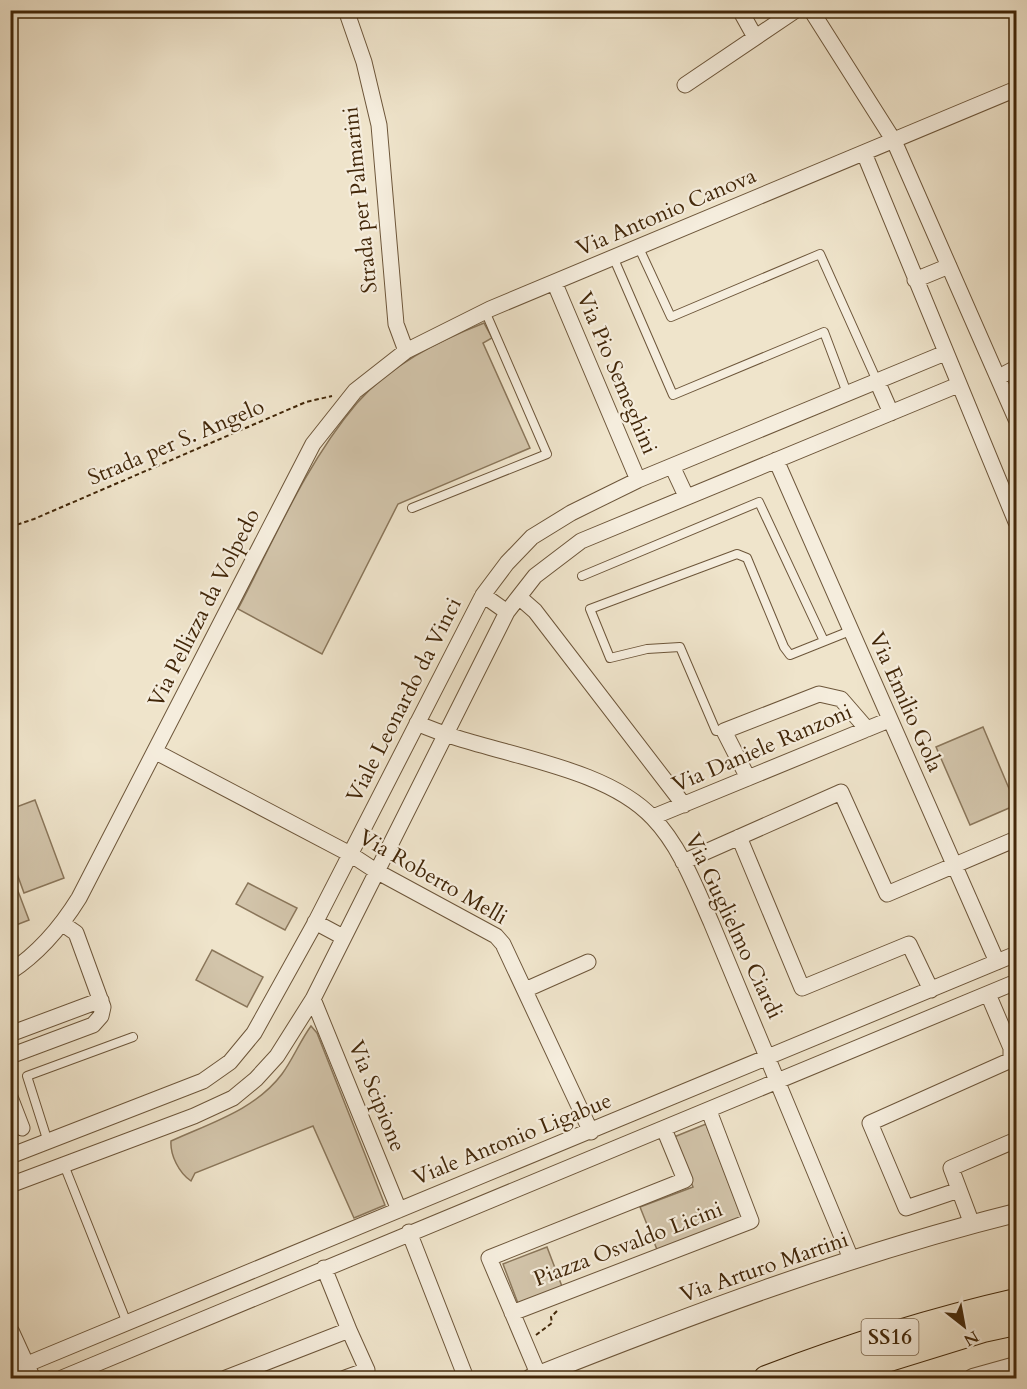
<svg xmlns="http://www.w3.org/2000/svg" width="1027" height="1389" viewBox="0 0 1027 1389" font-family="Cardo,serif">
  <rect width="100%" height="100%" fill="#efe4cb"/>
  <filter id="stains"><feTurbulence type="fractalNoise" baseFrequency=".00333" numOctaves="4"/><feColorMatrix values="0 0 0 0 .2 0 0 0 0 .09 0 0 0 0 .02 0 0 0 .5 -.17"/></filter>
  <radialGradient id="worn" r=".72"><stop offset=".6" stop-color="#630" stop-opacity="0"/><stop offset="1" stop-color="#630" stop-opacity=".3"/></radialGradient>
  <path fill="#d2c4aa" stroke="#8a765a" stroke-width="1.5" d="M484,323l8,15 -9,5 47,105 -132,56 -76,150 -84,-45c36,-69 68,-146 119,-206 33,-38 81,-62 127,-80z
    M983,727l33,78 -46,20 -34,-78z
    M35,800l29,78 -40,15 -13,-36v-48z
    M10,870l19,50 -18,7h-1z
    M248,883l49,25 -12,22 -49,-26z
    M212,950l51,27 -16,30 -51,-27z
    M311,1026l6,7 68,172 -31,13 -41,-92 -118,47 -4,8c-12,-8 -21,-26 -20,-40 39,-18 84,-31 111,-67 11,-15 18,-33 29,-48z
    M706,1124l37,96 -85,32 -18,-45 53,-20 -19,-50z
    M547,1247l16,42 -44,17 -16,-42z"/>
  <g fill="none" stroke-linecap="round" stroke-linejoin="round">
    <g stroke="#6d563a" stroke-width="10">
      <path id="service" d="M639,248l32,69 149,-63 57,127
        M614,259l59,136 151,-63 23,61
        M1015,312l1,3
        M412,508l135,-54 -62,-143
        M582,576l177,-74 65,139
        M724,731h-8l-36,-84 -33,2 -37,9 -20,-49 147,-55 10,4 37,89 6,8 60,-24
        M48,1142l-21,-66 106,-39
        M64,1165l63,158"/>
    </g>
    <g stroke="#6d563a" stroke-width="17">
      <path id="minor" d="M346,10l18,52 15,63 17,199 10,27
        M740,10l15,27
        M811,10l83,131 122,278
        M685,85l111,-75
        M864,153l152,369
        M915,280l34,-14
        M555,284l83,196
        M999,377l17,-9
        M877,381l14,32
        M776,460l221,502
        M672,466l14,30
        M483,595l24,17
        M519,597l16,14 149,194
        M417,723c70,32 185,40 236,95 27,28 42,68 58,104l141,339
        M156,752l194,102 26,17 120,65 7,8 88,188
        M748,778l-24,-47 95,-37 22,5 26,30
        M653,817l236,-97
        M739,837l63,151 107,-44 22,46
        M683,862l158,-70 46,102 129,-55
        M315,922l28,15
        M10,972c29,-19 51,-45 69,-74l234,-454 42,-53 51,-40 84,-42 526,-220
        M525,990l63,-28
        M313,999l86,211
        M10,1034l91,-34
        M10,1056l83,-31 8,-9 2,-9 -27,-74 -13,-9
        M10,1097l12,31
        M10,1156l193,-75 27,-19 24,-29 60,-108 169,-330 24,-32 25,-26 39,-24 67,-33 307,-127
        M10,1185l184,-69 39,-18 23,-19 21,-23 36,-57 194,-387 28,-36 46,-35 377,-156
        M959,1190l-53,18 -36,-85 141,-63v-12l-23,-54
        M972,1224l-21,-56 65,-28
        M409,1232l57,146
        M512,1313l239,-92 -42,-110
        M25,1365l991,-411
        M539,1376l-50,-118 196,-78 -21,-51
        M62,1378l954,-396
        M226,1378l123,-48 -25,-62
        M345,1378l22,-8 -18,-40"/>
    </g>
    <g stroke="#6d563a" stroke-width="20">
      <path id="tertiary" d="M10,1332l21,46
        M531,1378c159,-63 320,-124 485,-165
        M973,1378l43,-12"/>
    </g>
    <g stroke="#422709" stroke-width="26">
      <path id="trunk" d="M766,1378c81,-31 166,-58 250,-77
        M828,1378l155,-48 33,-7"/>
    </g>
    <path stroke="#422709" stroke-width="2" stroke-dasharray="4.5 3" stroke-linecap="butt" d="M10,527l24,-8 272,-117 26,-6
      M536,1335l16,-12 -1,-6 6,-6"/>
    <use href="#service" stroke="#f5eddd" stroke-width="8"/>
    <use href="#minor" stroke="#f5eddd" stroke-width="15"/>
    <use href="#tertiary" stroke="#f5eddd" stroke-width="18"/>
    <use href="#trunk" stroke="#efe4cb" stroke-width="24"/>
  </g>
  <g text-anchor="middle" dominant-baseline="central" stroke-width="4.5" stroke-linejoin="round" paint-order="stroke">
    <rect fill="#f5eddd" stroke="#786249" stroke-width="1.5" x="861.5" y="1319" width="57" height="36" rx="4.5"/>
    <g font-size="21" font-weight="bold" fill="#422709">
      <text x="890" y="1337">SS16</text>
    </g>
    <g font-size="22" fill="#422709" stroke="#f5eddd">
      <text transform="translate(360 200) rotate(-96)">Strada per Palmarini</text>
      <text transform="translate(666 212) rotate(-23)">Via Antonio Canova</text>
      <text transform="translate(617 373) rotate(67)">Via Pio Semeghini</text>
      <text transform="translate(176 442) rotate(-23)">Strada per S. Angelo</text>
      <text transform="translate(204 608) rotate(-63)">Via Pellizza da Volpedo</text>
      <text transform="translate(404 700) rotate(-63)">Viale Leonardo da Vinci</text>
      <text transform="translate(906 702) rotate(66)">Via Emilio Gola</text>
      <text transform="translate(762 748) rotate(-23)">Via Daniele Ranzoni</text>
      <text transform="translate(433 877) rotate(30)">Via Roberto Melli</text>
      <text transform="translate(734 926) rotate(65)">Via Guglielmo Ciardi</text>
      <text transform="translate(377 1096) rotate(68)">Via Scipione</text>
      <text transform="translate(512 1139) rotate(-22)">Viale Antonio Ligabue</text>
      <text transform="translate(628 1244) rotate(-21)">Piazza Osvaldo Licini</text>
      <text transform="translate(764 1267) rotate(-19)">Via Arturo Martini</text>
    </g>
  </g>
  <rect width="1027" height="1389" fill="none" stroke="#efe4cb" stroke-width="36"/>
  <rect x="12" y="12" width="1003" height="1365" fill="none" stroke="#422709" stroke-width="3"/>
  <rect x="18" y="18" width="991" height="1353" fill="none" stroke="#422709" stroke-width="1.5"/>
  <g transform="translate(964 1326) rotate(149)" stroke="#f5eddd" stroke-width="4.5" paint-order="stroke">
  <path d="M0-4.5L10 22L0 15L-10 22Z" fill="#422709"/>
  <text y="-9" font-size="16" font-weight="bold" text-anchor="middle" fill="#422709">N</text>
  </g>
  <rect width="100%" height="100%" filter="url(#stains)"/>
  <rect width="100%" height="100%" fill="url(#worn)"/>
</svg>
